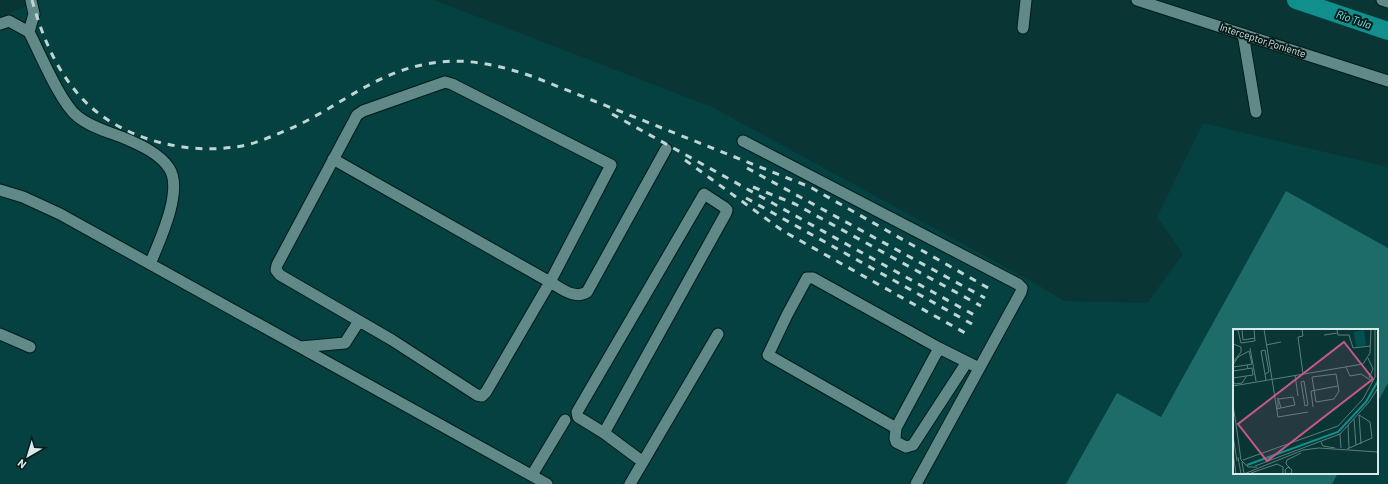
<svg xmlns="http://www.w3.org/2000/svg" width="1388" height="484" viewBox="0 0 1388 484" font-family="Barlow,sans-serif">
  <rect width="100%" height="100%" fill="#093634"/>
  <path fill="#044140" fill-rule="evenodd" d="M41,0h393l278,107 326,178 26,16 83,2 36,-49 -26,-37 46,-94 185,44v317h-1388v-464l10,-7zM1234,330h143v143h-143z"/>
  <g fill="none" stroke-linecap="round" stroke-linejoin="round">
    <path stroke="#108f8c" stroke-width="18" d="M1296,0l92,31"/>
  </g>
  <path fill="#1d6c6a" d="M1286,191l102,57v135l-11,20v-73h-143v143h104l-6,11h-266l51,-91 44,24z"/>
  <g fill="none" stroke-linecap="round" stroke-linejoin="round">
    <g stroke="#001c1b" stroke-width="13">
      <path id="minor" d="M31,0l3,14 -5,18c11,21 31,70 48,84 13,11 32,16 47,22 16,7 35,15 45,30 15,22 -10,74 -19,96
        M1137,0l251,81
        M1382,0l6,2
        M0,24l9,-3 20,11
        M1023,28l3,-28
        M1243,34l13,78
        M445,82l7,2 159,81 -61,117 -64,110 -4,4 -5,-1 -85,-55 -112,-65 -4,-5 1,-5 80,-150 6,-4z
        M743,141l275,143 4,4 -1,4 -105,192
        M333,159l217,123c11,6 24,18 37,10l79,-143
        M0,190l23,7 37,17 487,270
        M704,194l20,13 3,3 -1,3 -122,220 -26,-16 -1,-5z
        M0,334l30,13
        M300,347l45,-4 14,-22
        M939,348l-43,80 -1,10 1,4 10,5 7,-2 54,-83
        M896,428l-128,-73 19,-40 20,-37h6l126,70 40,20
        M604,433l39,29
        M532,475l33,-55
        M630,484l88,-150"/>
    </g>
    <use href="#minor" stroke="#608988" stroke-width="11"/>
    <path stroke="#bed5d4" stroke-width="3" stroke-dasharray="7 7" stroke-linecap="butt" d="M32,0c9,32 21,63 42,89 36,47 105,66 161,58 18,-2 35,-10 52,-17 46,-19 84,-55 135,-65 39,-9 74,-1 112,12l276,110 180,102
      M612,114l364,202
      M685,160l98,71 184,103
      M747,168l238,130
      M753,187l42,17 186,102
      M746,198l226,126"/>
  </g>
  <g text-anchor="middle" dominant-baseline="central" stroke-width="4" stroke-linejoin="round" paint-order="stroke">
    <g font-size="10" fill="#d5eae9" stroke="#091a19">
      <text transform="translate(1263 40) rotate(18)">Interceptor Poniente</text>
    </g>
    <g font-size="11" font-style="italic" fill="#60efeb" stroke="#091a19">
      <text transform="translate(1354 19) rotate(19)">Río Tula</text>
    </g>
  </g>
  <g transform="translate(1233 329)">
    <rect width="145" height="145" fill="#093634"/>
    <path d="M131,1l2,15 -10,2 -2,-15z" fill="#005150"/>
    <path fill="none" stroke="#108f8c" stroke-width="2" d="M14,136l91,-33 28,-30 12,-21"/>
    <path fill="none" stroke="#5b7e7c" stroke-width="1" d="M9,0l1,11 12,-2M31,0l14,88 30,-5M69,0l1,7 -5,1 5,37M104,0l1,6h11l4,13 17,-2M0,1h5l3,13 14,-2 -1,-12M91,6l13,-2M0,15l8,3v5M33,16l15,-3M17,19l6,33M135,29l5,11 -4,9M0,33l8,-10M0,36l5,-8 11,-6 3,13 -5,1 1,4M0,38l14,-2M113,38l4,9 11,-2 11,7M0,42l19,-3 1,7 -20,3M32,45l4,-2 -4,-22 -4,1 5,29M103,45l3,17 -5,8 -18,3 -4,-25zM62,46l3,21M0,52l2,3 7,-1 4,-6M71,52l-3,1 4,24M71,52l4,24 -3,1M0,57l130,-22 7,-11 1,-24M0,76l3,19M80,78l-2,-16 27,-5M43,80l19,-4 -2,-8 -14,2M45,80v-11l3,10M126,86l2,29M121,90l2,26M3,95l5,36 7,7h9M115,96l1,23M107,105l1,14M0,107l4,25M88,113l2,4 12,2M114,120l25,-11 -2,-16 -11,-7M0,123l3,22M5,128l3,17M10,131l95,-34 25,-27 12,-22v-48M9,133l2,12M22,137l85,-32 29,-32 9,-14M57,139l-4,-4 1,-4 14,-7M18,144l26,-9 6,3v7M11,145l59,-24 16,-2 59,4M53,145l-1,-4 3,-3 4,3 -1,4"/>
    <path fill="#c85786" fill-opacity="0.15" stroke="#c85786" stroke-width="2" d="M111,13l29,37 -106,82 -29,-37z"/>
    <rect width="145" height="145" fill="none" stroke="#d5eae9" stroke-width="2"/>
  </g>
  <g transform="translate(28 456) rotate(218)" stroke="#091a19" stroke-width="3" paint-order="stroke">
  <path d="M0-3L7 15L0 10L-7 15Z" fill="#d5eae9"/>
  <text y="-6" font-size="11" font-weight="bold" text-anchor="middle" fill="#d5eae9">N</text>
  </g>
</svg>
